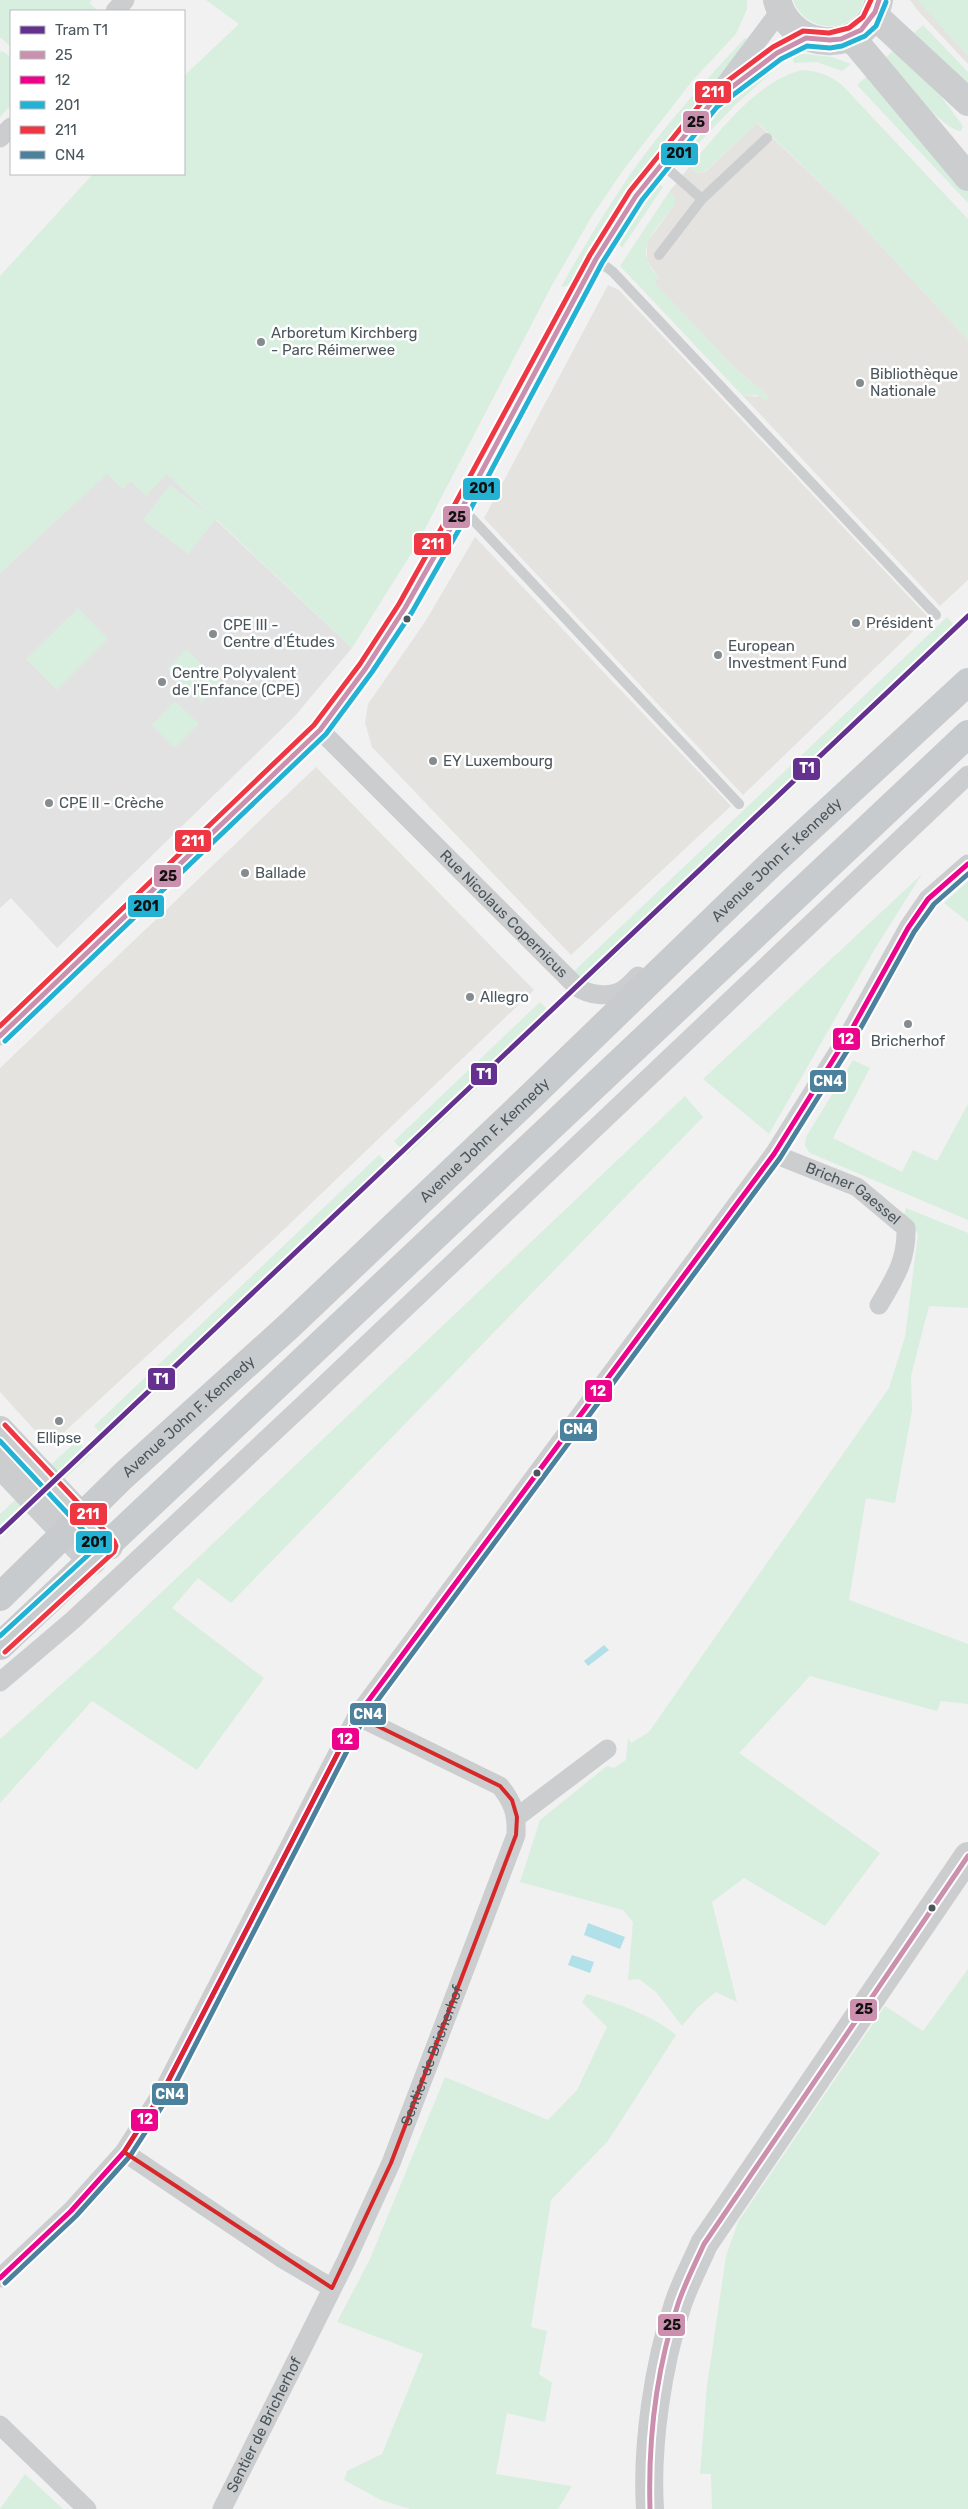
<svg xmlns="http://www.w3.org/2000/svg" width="968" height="2509" viewBox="0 0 968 2509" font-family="Rubik,sans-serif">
  <rect width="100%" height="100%" fill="#f1f1f1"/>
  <path fill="#e5e3df" d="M910,0h58v64l-49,-52z
    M757,123l90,86 121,131v240l-28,26 -197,-210 26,1 -34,-29 -82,-86 6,-4 -12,-17v-19l28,-38v-7l-6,-5 20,-25 7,6 9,-1z
    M608,285l11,5 309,327 -185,178 -259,-277z
    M475,537l256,269 -160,149 -199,-208 -7,-24 3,-19 57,-82z
    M316,767l218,223 -259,248 -226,208 -49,-54v-324z"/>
  <path fill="#e3e2e3" d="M107,473l16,16 7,-8 37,-7 185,174 -57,68 -238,232 -46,-50 -11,10v-335z"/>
  <path fill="#d8eedf" d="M0,0h92l-3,3 7,6 -2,2h-83v36l-11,-10z
    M206,0h541v9l-11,25 -44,47 -68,88 -32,47 -41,71 -135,259 -64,102 -136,-129 -28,35 -45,-34 27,-35 43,32 -46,-43 -21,22 -15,-15 -8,8 -16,-15 -107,99v-297l93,-102h91v-98l55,-52z
    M793,0h71c-11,37 -59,33 -71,0z
    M917,0h51v56z
    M923,25l45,47v21l-55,-59z
    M745,38l6,3 -3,4c-69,74 -128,152 -178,240l-9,2c21,-38 44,-75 68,-111 35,-50 75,-94 116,-138z
    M896,48l44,47 23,31 -2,5c-15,1 -66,-57 -79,-70z
    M2,51l9,6v48l-11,12v-64z
    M804,54l28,3 19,7 -9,7 -25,-9 -23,1 -2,-8z
    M773,67l-2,6 -36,32 -53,56 -2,-2c17,-33 62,-71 93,-92z
    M802,70c16,1 27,5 40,15l126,134v121l-121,-131 -89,-86 -54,49 -8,1 -7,-6c30,-35 68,-86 113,-97z
    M867,76l101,112v15l-111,-118z
    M661,185l2,2 -41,61 -3,-5 38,-57z
    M669,192l6,5v7c-10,15 -37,38 -27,58 2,6 7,11 11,16l-5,4 81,86 34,29 -3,4 -9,-6 -14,1 -123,-130z
    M78,608l30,31 -51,51 -31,-31z
    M947,617l12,14 -372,353 -16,-10z
    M186,649l35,33 -19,21 -35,-34z
    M175,701l24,23 -24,24 -23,-23z
    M922,874l-46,73 -107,187 -66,-55z
    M968,881v41l-24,-19z
    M540,1002l13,13 -146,140 -13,-14z
    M853,1060l17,8 -37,70 69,34 11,-22 24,11 31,-57v116l-158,-67 -5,-7 1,-9z
    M685,1096l18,21 -472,486 -33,-25 -26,30 92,70 -67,92 -105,-69 -92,102v-64l108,-96z
    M379,1155l12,13 -285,271 -12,-13z
    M906,1208l62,25v75l-39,-2 -18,70 1,35 -17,92 -29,-5 -17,102 119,44v60l-27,-3 -4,10 -127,-35 -71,77 141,100 -55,73 -81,-48 -32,24 25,100 -21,-10 -18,15 -16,19 -26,-34 -17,-13 -11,1 5,-58 -10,-12 -103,-28 20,-62 67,-54 7,2 12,-8 2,-22 3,5 18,-11 240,-344 16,-51 13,-103 -14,-19z
    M77,1441l14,13 -31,29 -13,-15z
    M15,1500l12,13 -22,21 -5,-6v-14z
    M968,1969v540h-256l-1,-35h-11l7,-88 19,-130 12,-34 147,-216 38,25z
    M587,1994c30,10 64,20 89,41l-68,106 -57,59 -20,127 16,4 -8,43 13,9 -7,39 -38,-9 -11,61 76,12 -14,23h-148l-29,-9 -37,-20 3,-9 35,-17 41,-100 -86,-32 33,-63 75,-182 103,43 29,-30 30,-63 -25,-25z
    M25,2474l38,35h-63z"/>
  <path fill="#b1e0e8" d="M604,1645l5,5 -21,16 -4,-5z
    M588,1923l37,14 -5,12 -36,-14z
    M572,1955l22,7 -4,11 -22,-8z"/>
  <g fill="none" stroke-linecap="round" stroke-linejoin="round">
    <path stroke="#cbcdcf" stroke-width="10" d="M661,163l41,36
      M659,255l43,-56 65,-61
      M596,259l17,13 323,343
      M462,508l277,296"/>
    <g stroke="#cbcdcf" stroke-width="19">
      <path d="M115,11l10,-11"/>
      <path d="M729,89l48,-36 29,-15"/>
      <path d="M0,138l11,-11"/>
      <path id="s1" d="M320,730l257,257c11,8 34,11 46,3 6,-4 11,-10 15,-14"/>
      <path d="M0,1036l320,-306 46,-62 39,-60 57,-100 134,-249 40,-63 76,-94 68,-91"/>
      <path id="s2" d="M774,1154l83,33 49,41c1,32 -11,50 -27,77"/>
      <path d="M0,1682l73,-62 231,-216 664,-629"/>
      <path d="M517,1817l90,-68"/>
      <path d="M124,2152l159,107 49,29"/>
      <path d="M0,2278l71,-67 53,-59 39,-61 194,-375 417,-562 74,-118 60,-108 20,-29 40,-35"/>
      <path d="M0,2425l87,84"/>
      <path id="s3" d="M222,2509l124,-248 45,-98 125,-328c1,-21 -3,-33 -16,-49l-143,-70"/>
    </g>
    <path stroke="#cbcdcf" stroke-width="28" d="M777,0c14,54 91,56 102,0
      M874,15l94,87
      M851,37l117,140
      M0,1430l109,116
      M0,1464l92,97
      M650,2509c-4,-64 8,-144 28,-205 7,-21 18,-41 26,-60l264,-388"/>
    <g stroke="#c8cbcd" stroke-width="28">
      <path id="s4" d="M0,1597l123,-121 167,-151 235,-223 246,-238 197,-182"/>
      <path d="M0,1646l968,-912"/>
    </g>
    <g stroke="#fff" stroke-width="9">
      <path id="bus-1" d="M0,1036l320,-306 46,-62 39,-60 57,-100 134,-249 40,-63 76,-94 65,-49 29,-15 24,2 11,-1 20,-9 14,-18 4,-12
        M650,2509c-2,-69 6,-139 28,-205 7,-21 17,-40 26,-60l264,-388"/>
    </g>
    <g stroke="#fff" stroke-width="9">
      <path id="bus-2" d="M0,2278l71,-67 53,-59 39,-61 194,-375 417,-562 74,-118 60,-108 20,-29 40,-35"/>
    </g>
    <g stroke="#fff" stroke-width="9">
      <path id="bus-3" d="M5,1041l321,-307 46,-62 40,-60 57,-100 133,-249 40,-63 75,-93 64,-48 26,-13 23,2 12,-2 23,-10 11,-10 10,-24
        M0,1441l98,105 -98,90"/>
    </g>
    <g stroke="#fff" stroke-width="9">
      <path id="bus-4" d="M0,1026l314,-301 46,-61 39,-60 56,-100 135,-249 40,-64 76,-94 67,-50 30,-16 26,2 20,-5 14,-11 8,-17
        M5,1652l109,-100 2,-6 -2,-5 -109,-116"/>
    </g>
    <g stroke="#fff" stroke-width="9">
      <path id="bus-5" d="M5,2283l71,-67 54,-60 40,-62 193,-374 417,-562 74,-118 60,-108 20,-28 34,-30"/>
    </g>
    <use href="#bus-1" stroke="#ca90ad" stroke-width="5"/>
    <use href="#bus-2" stroke="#ed028c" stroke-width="5"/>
    <use href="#bus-3" stroke="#23b2d4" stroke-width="5"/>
    <use href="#bus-4" stroke="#ef3744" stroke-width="5"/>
    <use href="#bus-5" stroke="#4c819e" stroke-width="5"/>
    <g stroke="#fff" stroke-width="9">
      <path id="tram-1" d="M0,1532l968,-916"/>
    </g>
    <use href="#tram-1" stroke="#64318f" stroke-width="5"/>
  </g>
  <path fill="none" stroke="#d62828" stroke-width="4" stroke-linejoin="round" d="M357,1716l143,70 12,14 5,17 -1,18 -125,328 -59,125 -208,-136 39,-61z"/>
  <g fill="#848c90" stroke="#fff" stroke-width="2">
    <circle cx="261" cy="342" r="5"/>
    <circle cx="860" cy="383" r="5"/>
    <circle cx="856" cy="623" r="5"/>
    <circle cx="213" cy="634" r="5"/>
    <circle cx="718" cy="655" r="5"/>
    <circle cx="162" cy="682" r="5"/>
    <circle cx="433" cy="761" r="5"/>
    <circle cx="49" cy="803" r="5"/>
    <circle cx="245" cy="873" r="5"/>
    <circle cx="470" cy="997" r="5"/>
    <circle cx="908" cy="1024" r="5"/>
    <circle cx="59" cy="1421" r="5"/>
  </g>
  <g fill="#4a555c" stroke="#fff" stroke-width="2">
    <circle cx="407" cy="619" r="4.5"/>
    <circle cx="537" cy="1473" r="4.5"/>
    <circle cx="932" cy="1908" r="4.5"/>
  </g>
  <g text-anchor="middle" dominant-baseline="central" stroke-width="5" stroke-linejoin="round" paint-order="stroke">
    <g font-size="15" fill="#4a555c" stroke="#fff" text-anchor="start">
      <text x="271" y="333">Arboretum Kirchberg<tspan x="271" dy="17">- Parc Réimerwee</tspan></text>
      <text x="870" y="374">Bibliothèque<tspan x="870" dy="17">Nationale</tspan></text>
      <text x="866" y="623">Président</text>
      <text x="223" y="625">CPE III -<tspan x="223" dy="17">Centre d'Études</tspan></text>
      <text x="728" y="646">European<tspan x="728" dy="17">Investment Fund</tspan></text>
      <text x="172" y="673">Centre Polyvalent<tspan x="172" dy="17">de l'Enfance (CPE)</tspan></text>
      <text x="443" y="761">EY Luxembourg</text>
      <text x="59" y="803">CPE II - Crèche</text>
      <text x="255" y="873">Ballade</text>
      <text x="480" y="997">Allegro</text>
      <text x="908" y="1041" text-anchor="middle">Bricherhof</text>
      <text x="59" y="1438" text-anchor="middle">Ellipse</text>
    </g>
    <g font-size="15" fill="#4a555c" stroke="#fff">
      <text stroke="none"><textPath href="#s4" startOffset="1071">Avenue John F. Kennedy</textPath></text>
      <text stroke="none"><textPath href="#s1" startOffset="260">Rue Nicolaus Copernicus</textPath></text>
      <text stroke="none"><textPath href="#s4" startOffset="666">Avenue John F. Kennedy</textPath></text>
      <text stroke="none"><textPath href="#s2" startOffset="89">Bricher Gaessel</textPath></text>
      <text stroke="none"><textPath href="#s4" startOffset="261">Avenue John F. Kennedy</textPath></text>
      <text stroke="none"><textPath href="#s3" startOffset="500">Sentier de Bricherhof</textPath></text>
      <text stroke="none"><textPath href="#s3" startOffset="94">Sentier de Bricherhof</textPath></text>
    </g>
  </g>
  <g stroke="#fff" stroke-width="2">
    <rect x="694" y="80" width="38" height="24" rx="5" fill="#ef3744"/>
    <rect x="682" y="110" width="28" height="24" rx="5" fill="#ca90ad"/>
    <rect x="660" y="142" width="39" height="24" rx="5" fill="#23b2d4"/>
    <rect x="462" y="477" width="39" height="24" rx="5" fill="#23b2d4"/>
    <rect x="442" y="505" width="29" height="24" rx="5" fill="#ca90ad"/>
    <rect x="413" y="532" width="39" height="24" rx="5" fill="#ef3744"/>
    <rect x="792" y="757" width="29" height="24" rx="5" fill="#64318f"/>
    <rect x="174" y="829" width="38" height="24" rx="5" fill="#ef3744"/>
    <rect x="153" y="864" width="29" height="24" rx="5" fill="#ca90ad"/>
    <rect x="127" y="894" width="38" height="24" rx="5" fill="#23b2d4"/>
    <rect x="832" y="1027" width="29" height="24" rx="5" fill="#ed028c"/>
    <rect x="470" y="1062" width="28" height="24" rx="5" fill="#64318f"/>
    <rect x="809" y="1069" width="38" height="24" rx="5" fill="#4c819e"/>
    <rect x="147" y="1367" width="29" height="24" rx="5" fill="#64318f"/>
    <rect x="584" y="1379" width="29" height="24" rx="5" fill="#ed028c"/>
    <rect x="559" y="1418" width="39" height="24" rx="5" fill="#4c819e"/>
    <rect x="69" y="1502" width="39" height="24" rx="5" fill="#ef3744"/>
    <rect x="75" y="1530" width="38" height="24" rx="5" fill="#23b2d4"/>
    <rect x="349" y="1702" width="38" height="24" rx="5" fill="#4c819e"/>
    <rect x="331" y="1727" width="29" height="24" rx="5" fill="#ed028c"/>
    <rect x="849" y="1998" width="29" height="24" rx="5" fill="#ca90ad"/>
    <rect x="151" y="2082" width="38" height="24" rx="5" fill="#4c819e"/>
    <rect x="130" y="2108" width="29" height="24" rx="5" fill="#ed028c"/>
    <rect x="657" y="2313" width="29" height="24" rx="5" fill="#ca90ad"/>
  </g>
  <g font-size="14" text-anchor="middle" font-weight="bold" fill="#fff">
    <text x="713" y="97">211</text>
    <text x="433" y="549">211</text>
    <text x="807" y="773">T1</text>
    <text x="193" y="846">211</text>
    <text x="846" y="1044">12</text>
    <text x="484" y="1079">T1</text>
    <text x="828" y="1086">CN4</text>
    <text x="161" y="1384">T1</text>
    <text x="598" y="1396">12</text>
    <text x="578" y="1434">CN4</text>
    <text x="88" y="1519">211</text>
    <text x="368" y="1719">CN4</text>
    <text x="345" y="1744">12</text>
    <text x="170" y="2099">CN4</text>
    <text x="145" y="2124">12</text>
  </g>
  <g font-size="14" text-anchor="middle" font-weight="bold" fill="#111">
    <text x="696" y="127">25</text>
    <text x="679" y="158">201</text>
    <text x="482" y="493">201</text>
    <text x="457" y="522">25</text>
    <text x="168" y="881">25</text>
    <text x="146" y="911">201</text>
    <text x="94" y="1547">201</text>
    <text x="864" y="2014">25</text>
    <text x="672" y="2330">25</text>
  </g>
  <rect x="10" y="10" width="175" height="165" fill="#ffffff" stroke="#b7bbbe"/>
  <rect x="20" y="26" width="25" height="8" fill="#64318f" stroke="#b7bbbe"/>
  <text x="55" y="35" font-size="15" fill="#4a555c">Tram T1</text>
  <rect x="20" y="51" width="25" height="8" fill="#ca90ad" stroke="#b7bbbe"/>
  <text x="55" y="60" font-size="15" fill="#4a555c">25</text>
  <rect x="20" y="76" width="25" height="8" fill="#ed028c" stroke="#b7bbbe"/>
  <text x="55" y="85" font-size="15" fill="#4a555c">12</text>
  <rect x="20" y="101" width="25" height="8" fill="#23b2d4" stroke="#b7bbbe"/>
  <text x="55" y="110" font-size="15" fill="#4a555c">201</text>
  <rect x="20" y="126" width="25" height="8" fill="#ef3744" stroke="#b7bbbe"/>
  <text x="55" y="135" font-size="15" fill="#4a555c">211</text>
  <rect x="20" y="151" width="25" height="8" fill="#4c819e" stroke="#b7bbbe"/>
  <text x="55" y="160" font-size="15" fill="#4a555c">CN4</text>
</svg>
